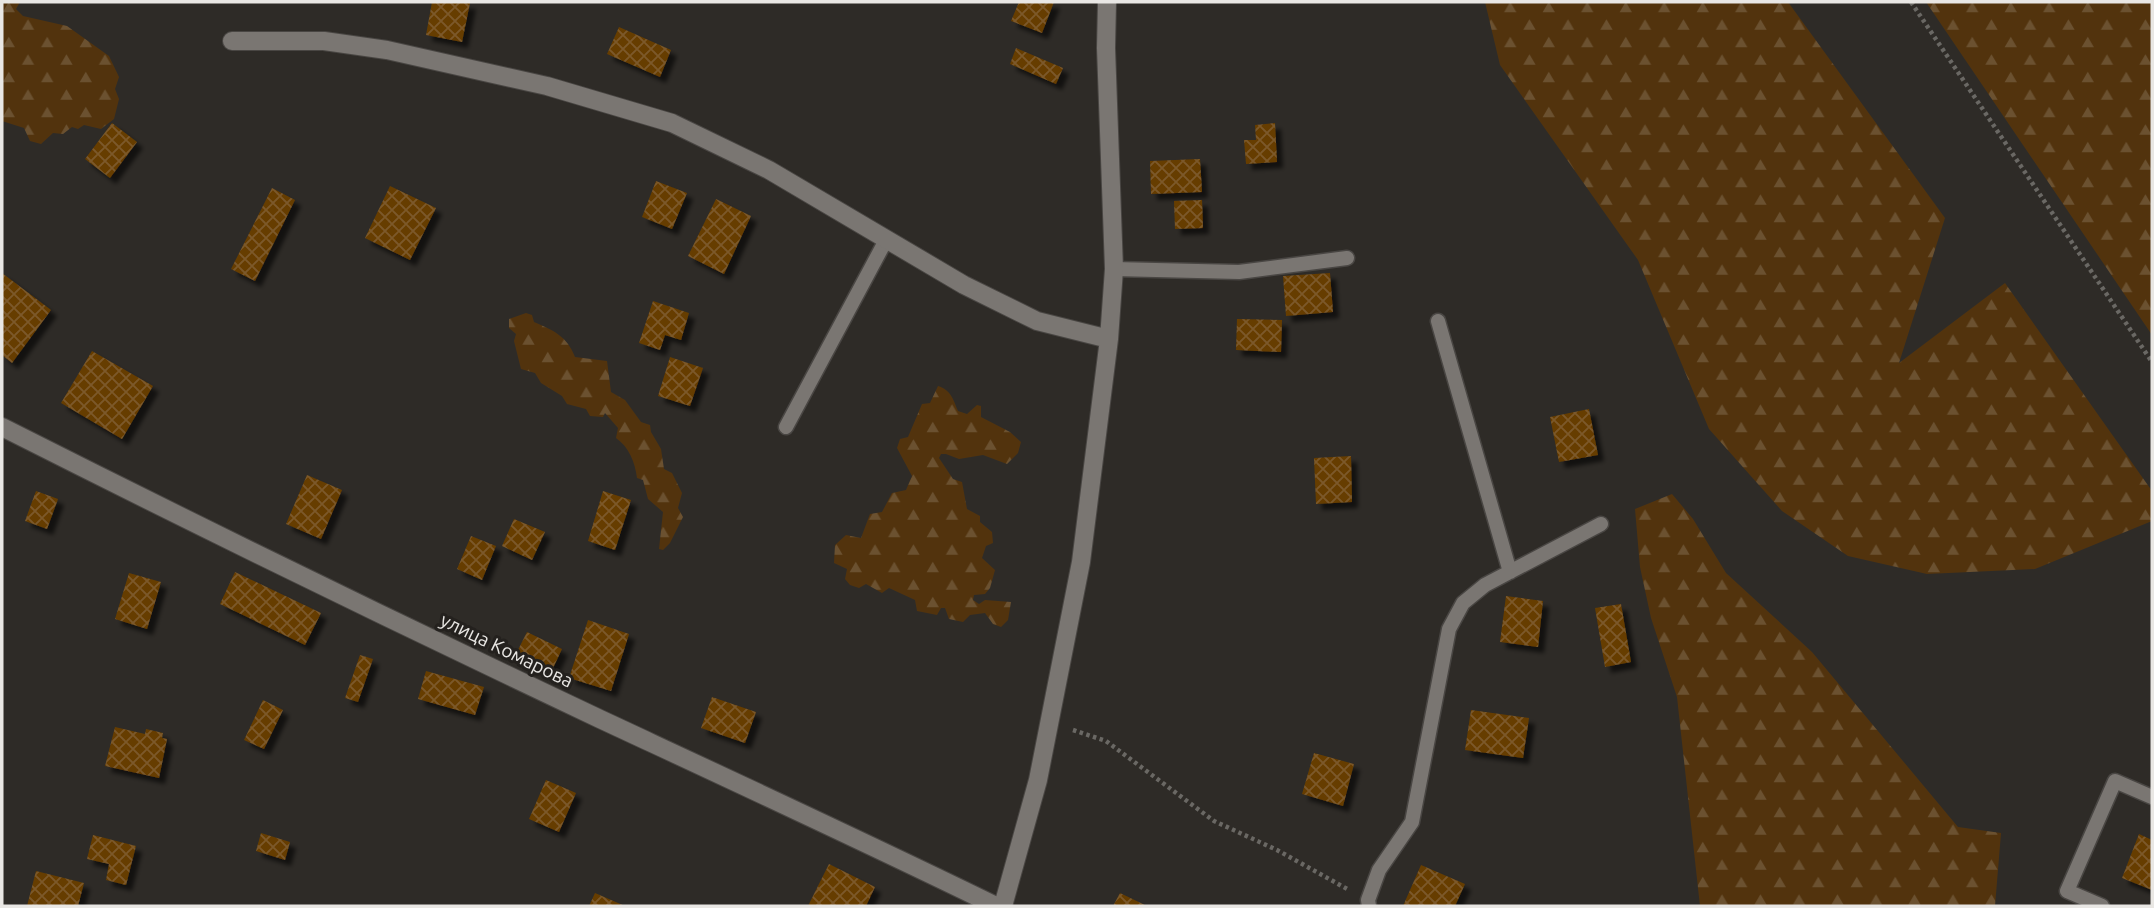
<svg xmlns="http://www.w3.org/2000/svg" width="2154" height="908" viewBox="0 0 2154 908" font-family="Ubuntu,sans-serif">
  <defs>
    <pattern id="forest-firs" width="22" height="20" patternUnits="userSpaceOnUse" patternTransform="scale(1.75)"><rect width="22" height="20" fill="#52330d"/><path d="M5 1l3.5 6h-7zM16 11l3.5 6h-7z" fill="#6b5130"/></pattern>
    <pattern id="building-cross-hatch" width="8" height="8" patternUnits="userSpaceOnUse" patternTransform="scale(1.75)"><rect width="8" height="8" fill="#663d05"/><path d="M0 0l8 8M0 8l8-8" fill="none" stroke="#7c5929"/></pattern>
    <filter id="shadow"><feDropShadow dx="6" dy="6" stdDeviation="2" flood-color="#0009"/></filter>
  </defs>
  <rect width="100%" height="100%" fill="#2e2b27"/>
  <path fill="url(#forest-firs)" d="M2,2h18l-4,7 7,7 44,10 42,30 10,21 -4,12 4,10 -5,20 -13,10 -17,-4 -6,4 -6,-2 -9,7 -10,-1 -12,11 -11,-3 -6,-13 -22,-7z
    M1485,2h303l157,216 -46,145 106,-80 147,208v30l-117,48 -108,5 -79,-18 -66,-45 -73,-82 -71,-169 -138,-195z
    M1926,2h226v333z
    M526,313l6,2 2,7c19,8 33,14 41,35l32,4 4,31 14,8 16,22 9,3 1,7 10,17 3,20 8,4 10,20 -4,15 5,9 -13,26 -7,7 -4,-1 4,-37 -15,-13 -5,-19 -6,-2c-2,-16 -8,-31 -21,-40l2,-10 -13,-15 -2,4 -13,-1 -4,-7 -19,-5 -5,-8 -21,-13 -6,-10 -14,-4 -7,-28 2,-7 -7,-6v-9z
    M938,386c13,4 15,13 20,25l9,3 10,-9 4,1v11l29,15 11,10 -3,11 -11,11 -24,-9 -24,4 -13,-5h-5l-2,4 14,21 9,3 5,27 13,7v6l12,10 1,11 -7,3 -4,12 13,12 -5,18 -5,6 -11,1 -1,5 6,4 6,-4 26,2 -3,18 -7,7 -8,-3 -8,-11 -15,2 -7,7 -14,-3 -4,-11h-4l-4,7 -20,-4 -2,-11 -26,-12 -7,5 -16,-9 -7,4 -9,-3 -5,-6 2,-10 -13,-6 1,-18 11,-10 15,3 9,-24 12,-2 10,-19 14,-3 6,-14 -15,-28 3,-9 8,-2 14,-33 8,-1z
    M1672,494l21,25 33,54 86,79 146,175 43,6 -6,73h-295l-23,-209 -26,-79 -11,-51 -5,-58z"/>
  <path fill="url(#building-cross-hatch)" filter="url(#shadow)" d="M432,2l38,1 -8,39 -36,-7z
    M1019,2h35l-12,31 -31,-12z
    M619,27l52,23 -11,27 -53,-23z
    M1016,48l47,20 -7,16 -46,-20z
    M112,123l25,19 -27,36 -25,-19z
    M1275,123l2,39 -31,2 -2,-24h12l-1,-15z
    M1200,159l2,33 -51,2 -1,-33z
    M656,181l31,12 -15,36 -30,-12z
    M390,186l46,22 -26,52 -45,-22z
    M272,188l23,12 -40,81 -24,-12z
    M716,199l35,17 -27,58 -36,-18z
    M1202,200l1,28 -28,1 -1,-28z
    M2,273l49,37 -39,53 -10,-8z
    M1330,273l3,39 -47,4 -3,-40z
    M653,301l36,12 -8,27 -16,-5 -5,15 -21,-7z
    M1237,319l45,1 -1,32 -45,-2z
    M92,351l61,35 -31,53 -61,-36z
    M670,357l33,11 -13,38 -32,-10z
    M1589,409l9,46 -39,7 -9,-45z
    M1351,456l1,46 -36,2 -2,-46z
    M307,475l35,15 -21,49 -35,-15z
    M36,491l22,8 -11,30 -22,-8z
    M603,491l28,9 -16,50 -27,-9z
    M514,519l31,13 -13,28 -30,-14z
    M471,536l25,10 -14,34 -25,-11z
    M235,572l86,41 -16,32 -85,-41z
    M129,573l32,9 -14,47 -32,-10z
    M1506,596l37,5 -5,46 -38,-5z
    M1621,604l10,58 -26,5 -10,-59z
    M588,620l41,14 -18,57 -42,-13z
    M527,632l35,17 -10,21 -35,-18z
    M360,655l13,4 -15,43 -13,-4z
    M426,671l58,16 -9,28 -57,-16z
    M712,697l44,15 -11,31 -44,-15z
    M263,700l20,10 -19,39 -20,-9z
    M1471,710l58,8 -6,40 -58,-8z
    M115,727l30,7 1,-5 17,4 -1,5 5,1 -8,39 -54,-12z
    M1314,753l40,11 -11,42 -41,-12z
    M546,780l30,13 -17,39 -30,-13z
    M261,833l29,9 -5,18 -29,-9z
    M2139,834l13,6v50l-30,-12z
    M93,835l43,11 -10,39 -20,-5 3,-16 -22,-5z
    M829,864l46,23 -9,19h-58z
    M1421,865l44,19 -10,22h-52z
    M36,871l48,12 -6,23h-51z
    M595,893l30,13h-36z
    M1120,893l27,13h-34z"/>
  <g fill="none" stroke-linecap="round" stroke-linejoin="round">
    <g stroke="#494643" stroke-width="17">
      <path id="lane" d="M1114,269l125,3 108,-14
        M1438,321l72,251
        M786,427l100,-187
        M1369,906l-1,-6 11,-30 33,-48 37,-193 14,-26 22,-18 116,-61
        M2102,906l-35,-15 48,-110 37,16"/>
    </g>
    <g stroke="#494643" stroke-width="20">
      <path id="street" d="M232,41h92l63,9 160,36 125,37 97,47 195,115 73,36 72,18
        M2,427c198,100 397,197 598,292 133,62 265,123 396,187
        M1003,906l35,-126 43,-218 28,-223 5,-70 -8,-221 1,-46"/>
    </g>
    <path stroke="#6a6864" stroke-width="4.5" stroke-dasharray="3.5 3.5" stroke-linecap="butt" d="M1911,2l241,360
      M1073,730l33,11 108,80 63,29 72,40"/>
    <use href="#lane" stroke="#7a7672" stroke-width="14"/>
    <use href="#street" stroke="#7a7672" stroke-width="18"/>
  </g>
  <g text-anchor="middle" dominant-baseline="central" stroke-width="6" stroke-linejoin="round" paint-order="stroke">
    <g font-size="19" fill="#e9e7e4" stroke="#24211e">
      <text transform="translate(507 650) rotate(26)">улица Комарова</text>
    </g>
  </g>
  <rect width="2154" height="908" fill="none" stroke="#e9e7e4" stroke-width="7"/>
</svg>
